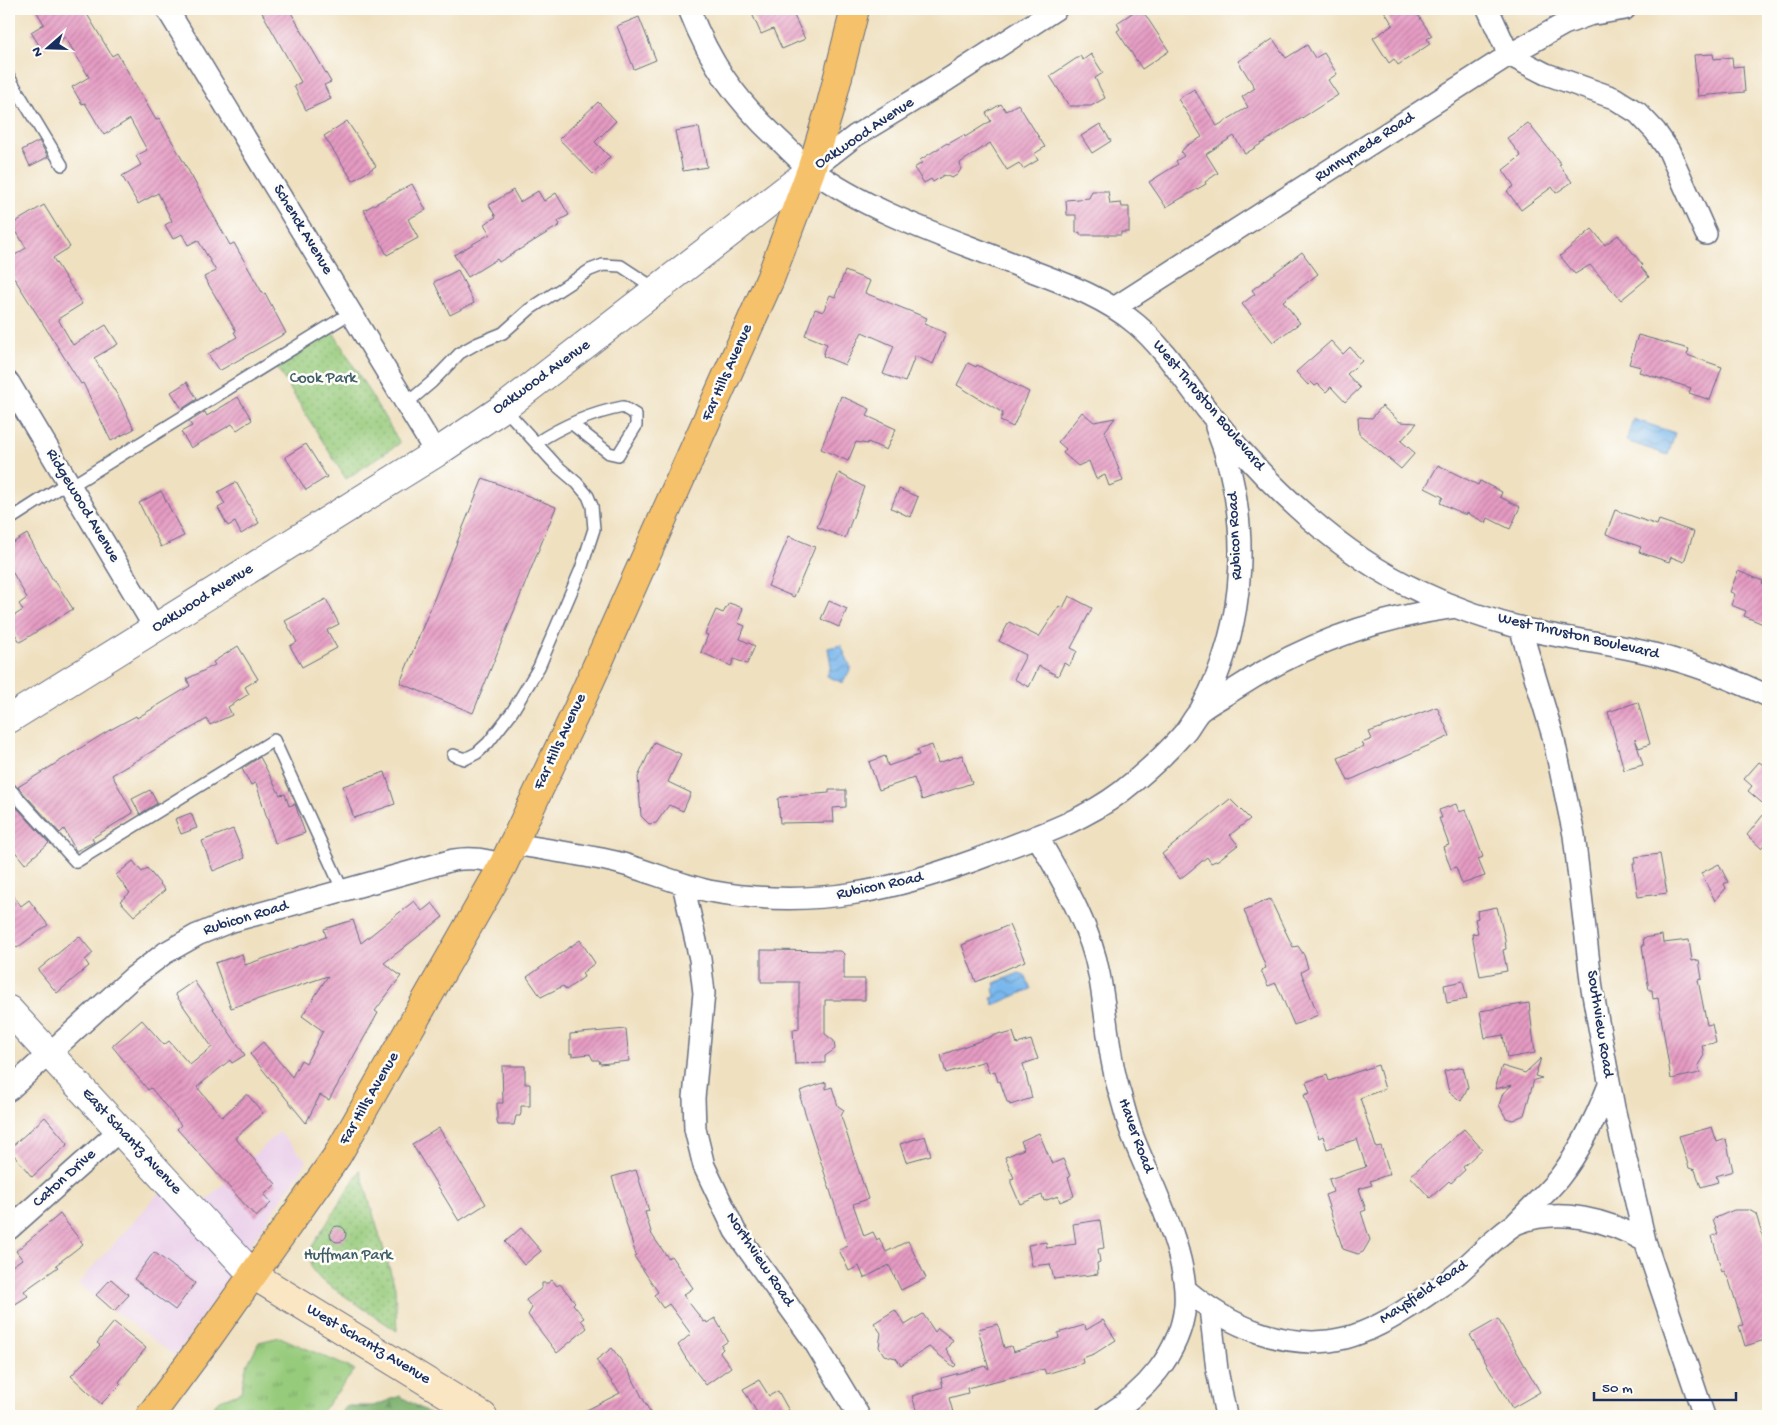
<svg xmlns="http://www.w3.org/2000/svg" width="1777" height="1425" viewBox="0 0 1777 1425" font-family="'Gochi Hand',sans-serif">
  <defs>
    <pattern id="grass-tufts" width="24" height="20" patternUnits="userSpaceOnUse" patternTransform="scale(1.25)"><rect width="24" height="20" fill="#97cb7b"/><path d="M3 7l-1-3M5 7V3M7 7l1-3M15 17l-1-3M17 17v-4M19 17l1-3" fill="none" stroke="#7aa568"/></pattern>
    <pattern id="forest-firs" width="22" height="20" patternUnits="userSpaceOnUse" patternTransform="scale(1.25)"><rect width="22" height="20" fill="#79af6b"/><path d="M5 1l3.5 6h-7zM16 11l3.5 6h-7z" fill="#628f5b"/></pattern>
    <pattern id="park-dots" width="8" height="8" patternUnits="userSpaceOnUse" patternTransform="scale(1.25)"><rect width="8" height="8" fill="#97cb7b"/><path d="M2 2h.1M6 6h.1" fill="none" stroke="#7aa568" stroke-width="1.8" stroke-linecap="round"/></pattern>
    <pattern id="water-waves" width="16" height="10" patternUnits="userSpaceOnUse" patternTransform="scale(1.25)"><rect width="16" height="10" fill="#79b7ec"/><path d="M0 5q4-4 8 0t8 0" fill="none" stroke="#6295c2"/></pattern>
    <pattern id="building-hatch" width="6" height="6" patternUnits="userSpaceOnUse" patternTransform="scale(1.25)"><rect width="6" height="6" fill="#e69bc3"/><path d="M-1 1l2-2M0 6l6-6M5 7l2-2" fill="none" stroke="#ba7fa2"/></pattern>
  </defs>
  <rect width="100%" height="100%" fill="#fdfcf7"/>
  <filter id="ink" filterUnits="userSpaceOnUse"><feTurbulence type="fractalNoise" baseFrequency=".02" numOctaves="2"/><feDisplacementMap in="SourceGraphic" scale="10" xChannelSelector="R" yChannelSelector="G"/><feConvolveMatrix kernelMatrix="1 2 1 2 8 2 1 2 1" color-interpolation-filters="sRGB"/></filter>
  <filter id="wash" filterUnits="userSpaceOnUse"><feTurbulence type="fractalNoise" baseFrequency=".0096" numOctaves="4" result="noise"/><feDisplacementMap in="SourceGraphic" scale="20" xChannelSelector="R" yChannelSelector="G"/><feGaussianBlur stdDeviation="1.12" result="paint"/><feColorMatrix in="noise" values="0 0 0 0 0 0 0 0 0 0 0 0 0 0 0 0 0 1.4 0 .05"/><feComposite in="paint" operator="in"/></filter>
  <g filter="url(#wash)">
    <rect width="100%" height="100%" fill="#efe0c0"/>
    <path fill="#ebd1eb" d="M279,1132l28,29 -132,195 -97,-72 96,-108 26,30z"/>
    <path fill="url(#grass-tufts)" stroke="#597d6c" d="M280,1337l75,33 -37,46h-111l11,-15 23,-9 5,-25 13,-25z"/>
    <path fill="url(#forest-firs)" stroke="#4a6f64" d="M400,1396l34,20h-97l10,-10h26z"/>
    <path fill="url(#park-dots)" stroke="#597d6c" d="M333,332l67,111 -54,36 -70,-113z
      M360,1170l35,117 2,44 -76,-51 -10,-12 -1,-18z"/>
    <path fill="url(#water-waves)" stroke="#4a73a5" d="M1633,419l42,14 -7,22 -42,-14z
      M841,645l10,23 -8,15 -16,-7 4,-10 -3,-18z
      M1019,973l6,2 6,14 -37,16 -3,-7 4,-1 -2,-8 2,-2 -1,-4z"/>
    <g id="blocks">
      <path fill="url(#building-hatch)" d="M35,9h49l28,47 5,-3 39,67 3,-2 71,127 4,-2 29,51 2,-1 21,40 -67,38 -11,-17 29,-17 -3,-5 2,-1 -32,-54 12,-6 -18,-31 -10,5 -6,-11 -9,5 -8,-14 7,-4 -14,-28 -20,11 -16,-28 19,-11 -5,-9 11,-6 -17,-31 -26,16 -19,-32 -3,1 -10,-17 17,-10 -24,-40 -23,13 -11,-18 13,-8z
        M260,9h29l42,73 -7,3 7,14 -25,11 -12,-24 7,-4z
        M750,9h41l14,30 -23,10 -9,-20 -12,5z
        M1138,9l4,5 2,-1 25,38 -27,18 -25,-38 3,-2 -3,-6z
        M1383,9h31l18,27 -5,3 3,5 -32,21 -4,-6 -5,4 -16,-25 20,-13z
        M639,17l17,43 -22,9 -17,-43z
        M1273,39l13,19 21,-13 8,13 9,-5 13,21 -9,6 10,15 -93,59 -11,-18 -28,18 12,19 -13,9 1,2 -40,23 -17,-25 29,-18 -2,-3 8,-5 -3,-4 5,-6 16,-9 -24,-38 16,-10 23,37 31,-19 -6,-10 13,-9 -17,-27z
        M1091,54l12,19 -8,5 10,20 -14,8h-22l-19,-30 30,-20 3,4z
        M1713,54l1,5 18,-2 1,10 10,-1 2,26 -47,4 -4,-41z
        M598,102l18,19 -21,21 15,15 -17,17 -34,-35z
        M1001,104l5,7 12,-7 27,43 -11,7 4,6 -15,9 -4,-6 -12,7 -17,-27 -30,20 1,6 -4,6 -5,3 -8,-3 -11,7 -2,-3 -7,4 -10,-15 8,-5 -2,-3 27,-17 1,1 16,-9 1,2 26,-16 -5,-8z
        M347,121l29,45 -23,15 -29,-45z
        M1528,123l33,41 -2,1 13,17 -16,11 -4,-6 -31,23 -14,-19 7,-5 -11,-16 18,-14 -14,-18z
        M1100,124l11,17 -19,12 -11,-17z
        M699,127l8,40 -24,4 -8,-40z
        M39,141l9,16 -18,9 -8,-16z
        M412,184l14,26 -18,9 10,19 -31,17 -23,-45z
        M513,190l7,12 18,-11 6,10 12,-8 13,22 -11,6 2,4 -61,37 -2,-3 -29,18 -14,-22 36,-21 -6,-10 12,-7 -7,-12z
        M1092,191h16l2,13 11,-1 1,4h7v25h-8v3h-41v-3l-4,1v-18h-9l-1,-15 23,-2z
        M44,205l26,42 -17,11 29,46 -24,15 15,26 33,-20 12,19 -24,14 26,41 14,30 -23,12 -28,-58 -2,1 -72,-114v-11l17,-11 -14,-24z
        M1592,229l13,16 13,-10 25,30 -2,2 8,10 -28,23 -31,-35 -15,9 -15,-18z
        M1302,252l16,22 -35,27 17,22 -27,19 -31,-38 13,-10 -3,-4z
        M458,270l16,33 -24,12 -16,-33z
        M845,271l25,10 -5,12 62,25 -3,6 22,9 -13,31 -18,-8 -10,26 -22,-8 11,-28 -32,-14 -17,33 -22,-9 4,-12 -22,-9 10,-26 8,3 7,-17 5,2z
        M1638,335l51,14 -2,6 35,12 -12,33 -21,-7 2,-5 -52,-16 2,-5 -12,-3z
        M1331,341l12,13 7,-7 12,14 -15,13 13,14 -15,14 -14,-15 -5,5 -8,-8 -3,2 -4,-4 -3,3 -12,-13z
        M968,363l8,4 1,-2 52,27 -16,35 -13,-6 3,-8 -46,-28z
        M187,382l10,17 -15,10 -11,-17z
        M841,396l29,13 -3,7 29,13 -10,21 -18,-8 -1,2 -11,-2 -8,19 -27,-12z
        M238,397l14,23 -15,10 -5,-6 -41,24 -10,-16 11,-6 -3,-4 16,-10 2,4z
        M1382,406l18,16 17,1 -16,18 14,12 -14,16 -42,-35 -1,-17 14,1z
        M1082,412l12,10 21,-4 -10,13 18,50 -14,5 -4,-11 -9,4 -7,-18 -11,5 -15,-13 3,-4 -8,-7z
        M306,444l21,33 -21,13 -21,-33z
        M1438,465l40,20 2,-4 22,11 -2,5 20,10 -10,22 -22,-11 -2,5 -19,-10 -1,2 -26,-12 3,-6 -18,-9z
        M839,473l25,14 -19,51 -28,-11z
        M483,478l73,29 -83,206 -73,-30z
        M236,482l23,41 -18,11 -6,-12 -7,4 -10,-18 7,-4 -7,-12z
        M899,489l19,8 -8,20 -19,-9z
        M161,491l23,45 -23,11 -22,-44z
        M1615,510l42,15 2,-5 35,12 -10,30 -13,-5 -2,5 -30,-10 2,-5 -35,-13z
        M27,534l27,48 1,-1 18,28 -53,33 -11,-18v-5l14,-9 -4,-6 8,-6 -18,-32v-21z
        M789,536l26,11 -21,50 -26,-11z
        M1738,571l25,10 -1,2 6,2v41l-24,-10 2,-5 -15,-6 4,-11 -5,-2z
        M1069,596l23,12 -21,40 6,3 -8,15 -5,-3 -6,13 -19,-10 -10,21 -15,-8 12,-24 -27,-14 10,-19 30,15 20,-31 4,2z
        M326,599l13,25 -12,6 10,18 -35,19 -12,-21 7,-4 -12,-21z
        M829,601l18,8 -8,18 -18,-8z
        M729,603l14,5 -5,15 7,3 -5,13 15,7 -8,18 -13,-5 -3,7 -30,-14 7,-17 -3,-1 11,-24 7,3z
        M238,646l20,33 -13,8 4,7 -21,13 4,8 -22,10 -3,-6 -95,56 21,38 -41,25 2,4 -18,9 -12,-22 -4,4 -42,-46 90,-56 28,-15 1,2 53,-32 -3,-7 28,-14 -2,-3z
        M1638,702l12,42 -11,4 -4,-9 8,26 -19,5 -16,-58z
        M1437,707l13,29 -102,45 -10,-23 26,-12 -2,-3 10,-4 -3,-7z
        M654,742l27,12 -13,28 23,11 -8,18 -14,-6 -13,18 -7,1 -8,-8 -3,-39z
        M932,745l6,18 24,-8 10,28 -50,17 -8,-22 -35,12 -10,-28 16,-6 3,10 31,-11 -2,-5z
        M260,757l20,38 5,-1 4,12 6,-2 10,29 -30,10 -19,-60 -5,2 -9,-16z
        M1759,762l9,6v40l-20,-17 4,-5 -8,-7z
        M385,772l10,32 -41,14 -11,-32z
        M150,790l7,13 -17,11 -8,-15z
        M829,790h17v17l-13,1 1,14 -54,1 -2,-24 3,-2 48,-4z
        M9,799l40,44 -24,21 -16,-20z
        M1230,799l20,20 -20,16 8,10 -20,15 -7,3 -4,-6 -27,22 -18,-25z
        M1456,804l3,8 7,-2 17,47 -5,2 7,17 -23,8 -6,-17 -5,2 -8,-22 6,-2 -10,-27h3l-3,-8z
        M1768,809v31l-7,8 -14,-13z
        M191,813l6,15 -16,6 -6,-15z
        M233,829l12,29 -32,13 -11,-30z
        M1660,854l7,39 -29,4 -5,-34h3l-1,-6z
        M133,861l9,11 5,-4 18,22 -31,26 -14,-15 10,-8 -14,-18z
        M1719,864l9,18 -4,2 2,4 -11,13 -14,-28z
        M9,890l12,16 8,-6 19,25 -31,23 -8,-11z
        M1270,899l23,48 5,-1 6,9 4,13 -7,4 17,43 -24,10 -18,-42 -8,3 -7,-16 5,-2 -22,-58z
        M414,901l8,10 10,-8 11,14 -59,46 17,13 -26,35 3,2 -49,87 -9,-5 -14,28 -56,-69 13,-12 29,35 9,-17 5,3 17,-32 -21,-15 26,-40 -97,32 -16,-45 27,-9 3,11 81,-28 -2,-8 29,-9 8,23z
        M1497,907l8,32 1,10 -3,1 4,21 -27,5 -8,-42 6,-1 -3,-14 3,-1 -1,-7z
        M1009,925l16,36 -49,21 -14,-37z
        M1662,935l1,8 26,-3 3,21 7,-1 3,19 -4,1 9,45 5,-1 4,19 -14,2 2,10 -6,10 2,8 -29,6 -13,-81 -5,1 -1,-9h-3l-7,-44h2l-1,-8z
        M79,936l14,17 -8,7 4,6 -32,27 -19,-23z
        M580,940l15,23 -13,10 2,4 -18,13 -3,-4 -22,11 -14,-20z
        M761,950l80,1 3,3v25h21v21h-40v34l9,7 1,8 -10,7v7l-30,1 -2,-34 6,-1v-47h-38z
        M194,981l51,74 -13,8 -2,-3 -33,27 25,30 25,-23 16,19 -28,25 41,46 -12,11 7,8 -15,14 -79,-88 4,-4 -30,-37 -3,2 -36,-44 30,-26 22,25 5,-4 21,24 22,-18 -37,-53z
        M1463,981l4,18 -20,4 -3,-18z
        M1529,1003l6,50 -28,5 -4,-23 -18,3 -5,-27z
        M626,1029l3,32 -29,3 -1,-4h-6l-3,-6 -18,2v-3l-2,1v-20z
        M1013,1032l4,12 14,-4 7,19 -15,5 9,34 -22,7 -1,-3h-2l-7,-21 -2,1 -3,-11 -6,2 -4,-12 -39,12 -5,-18 60,-22 1,2z
        M1541,1058l-6,18 7,2 -8,2 -10,35 -11,5 -7,-2 -7,-13 4,-12 9,-8 -17,4 7,-23 23,7z
        M1378,1065l7,24 -25,9 16,49 5,-1 9,28 -20,7 2,4 -13,4 7,21 -5,2 9,28 -7,12 -5,2 -15,-5 -18,-54 8,-3 -4,-13 37,-12 -9,-28 -30,10 -4,-13 -4,2 -15,-43 6,-2 -4,-11 21,-7 2,6z
        M502,1066h23v18h5v22h-9v7l-1,3h-4l-2,9h-16l-1,-3v-19h6z
        M1463,1067l5,20 -7,14 -12,-9 -5,-21z
        M826,1082v7l6,-2 6,19 6,4 -3,6 27,83 -15,5 11,32 9,-4 4,8 2,-2 7,14 22,-11 18,37 -25,12 -12,-25 -25,13 -5,-12 -10,5 -10,-21 9,-4 -48,-149h2l-2,-6z
        M45,1117l23,27 -36,33 -23,-28z
        M1712,1127l5,15 9,-3 7,32 -17,5 2,6 -17,5 -6,-17 -6,-2 -10,-32z
        M439,1128l47,76 -27,17 -47,-77z
        M1464,1129l18,20 -19,18 2,3 -14,13 -2,-2 -19,17 -20,-22z
        M1039,1133l13,31 11,-5 7,17 -2,1 6,19 -14,6 -2,-6 -14,5 -2,-6 -22,9 -9,-21v-4l3,-1 -9,-21 19,-8 -3,-8z
        M925,1136l6,19 -25,7 -6,-18z
        M636,1170l13,41 -4,1 7,23 16,23 3,-2 22,32 -10,7 21,27 2,-1 1,2 8,-5 13,23 -7,5 2,3 -3,3 11,15 -25,18 -19,-25 -9,-15 13,-11 -22,-30 -6,4 -9,-13 4,-3 -24,-36 2,-1 -24,-78z
        M1734,1210h15l7,4 12,41v84l-23,7 -6,-20 4,-1 -14,-45 -5,-9 -2,1 -10,-36 6,-2 -5,-15z
        M60,1214l23,30 -27,21 2,2 -34,24 4,5 -19,12v-40l13,-9 -6,-8z
        M1100,1220l4,28 -6,1 2,13 -3,1 1,11 -44,5 -4,-15 -18,2 -4,-21 18,-3 1,6 29,-4 -3,-20z
        M330 1234a8 8 0 1 1 16 0a8 8 0 1 1-16 0Z
        M521,1228l20,23 -17,14 -19,-23z
        M154,1252l41,31 -20,27 -41,-31z
        M111,1279l18,16 -15,16 -18,-16z
        M552,1280l5,6 3,-2 15,18 -2,2 11,14 -3,2 6,8 -30,25 -29,-38 4,-7 -6,-8 16,-12v-5h6z
        M895,1310l10,15 18,-11 12,18 3,-4 15,12 -7,9 10,16 -2,2 -25,-20 -28,18 -5,-7 -12,-3 -5,-8 2,-14 -7,-10z
        M1498,1319l42,73 -28,16 -42,-73z
        M1103,1320l13,20 -22,14 -12,4 1,5 -37,11 -2,-5 -77,19 1,5 -19,5 5,18h-36l-6,-20 31,-9 -2,-9 44,-12 4,3 -11,-40 20,-5 6,24 7,-2 2,6 46,-14 -1,-5 27,-8 1,5z
        M114,1322l32,26 -27,34 2,2 -20,20 -30,-28 29,-31 -3,-2z
        M612,1348l16,22 24,46h-77l45,-23 -24,-33z
        M759,1380l10,16 9,-5 14,25h-33l-16,-27z"/>
    </g>
  </g>
  <g filter="url(#ink)">
    <use href="#blocks" fill-opacity="0" stroke="#656d80" stroke-width="1"/>
    <g fill="none" stroke-linecap="round" stroke-linejoin="round">
      <g stroke="#656d80" stroke-width="14">
        <path id="service" d="M9,77l53,88
          M406,404l26,-22 28,-29 16,-9 27,-11 27,-24 60,-39 13,-5 18,1 35,23
          M536,443c26,-17 56,-30 87,-36l13,8v11l-18,29 -9,-2 -37,-29
          M71,486l281,-174
          M9,520l59,-38
          M453,755l12,4 12,-6 11,-10 24,-31 27,-45 42,-98 13,-40 -2,-23 -4,-10 -11,-13 -21,-18 -53,-58
          M9,788l67,74 198,-122 69,151"/>
      </g>
      <g stroke="#656d80" stroke-width="24">
        <path id="minor" d="M167,9l269,444
          M689,9c21,54 46,90 89,130 11,10 22,23 34,31 57,42 134,67 199,93 43,17 90,31 125,61 31,26 51,62 76,92 54,68 128,139 207,175 37,18 79,32 119,41 46,10 93,14 137,28 32,9 63,22 93,36
          M1488,9l21,46 37,19 68,24 24,15 17,18 14,20 37,83
          M811,170l44,-34 92,-56 109,-71
          M1114,308l395,-253 55,-31 25,-9 36,-6
          M9,383l146,245
          M1520,627l33,109 21,99 18,154 22,119 31,133 59,175
          M1201,709c47,-85 51,-192 15,-282
          M1037,836c25,44 53,89 62,138 8,41 9,83 22,123 4,14 7,27 12,40 19,49 56,117 52,169 -5,48 -40,86 -79,110
          M514,844c33,6 68,10 101,18 32,8 62,22 94,29 104,19 186,0 282,-37 44,-17 92,-33 130,-62 23,-18 45,-38 64,-60 5,-6 9,-15 15,-21 10,-8 24,-15 35,-22 67,-44 141,-71 220,-82
          M683,884l17,75 4,34 -10,105 1,31 9,37 31,65 80,112 44,73
          M9,1090l123,-112 33,-25 32,-18 32,-13 224,-62c19,-3 32,-1 50,5
          M1516,1223c14,-15 30,-29 43,-45 22,-28 37,-60 50,-93
          M9,1229l112,-100
          M1185,1289c43,37 102,63 160,49 28,-7 55,-24 78,-40 11,-8 23,-15 34,-24 12,-10 49,-47 61,-51 42,-16 90,-3 127,18
          M1210,1308l7,62 9,46"/>
      </g>
      <g stroke="#656d80" stroke-width="30">
        <path id="tertiary" d="M9,719l427,-266 70,-47 305,-236
          M9,1010l244,265"/>
      </g>
      <g stroke="#656d80" stroke-width="30">
        <path id="secondary" d="M253,1275l230,141"/>
      </g>
      <g stroke="#656d80" stroke-width="30">
        <path id="primary" d="M150,1416l58,-78 129,-182 166,-291 74,-155 193,-431 41,-109 19,-62 25,-99"/>
      </g>
      <use href="#service" stroke="#fff" stroke-width="11"/>
      <use href="#minor" stroke="#fff" stroke-width="21"/>
      <use href="#tertiary" stroke="#fff" stroke-width="28"/>
      <use href="#secondary" stroke="#fbe6c4" stroke-width="28"/>
      <use href="#primary" stroke="#f5c16b" stroke-width="28"/>
    </g>
  </g>
  <g text-anchor="middle" dominant-baseline="central" stroke-width="5" stroke-linejoin="round" paint-order="stroke">
    <g font-size="16" fill="#1b2f5e" stroke="#fdfcf7">
      <text transform="translate(865 134) rotate(-34)">Oakwood Avenue</text>
      <text transform="translate(1365 148) rotate(-33)">Runnymede Road</text>
      <text transform="translate(302 230) rotate(59)">Schenck Avenue</text>
      <text transform="translate(728 373) rotate(-66)">Far Hills Avenue</text>
      <text transform="translate(542 378) rotate(-36)">Oakwood Avenue</text>
      <text transform="translate(1208 406) rotate(50)">West Thruston Boulevard</text>
      <text transform="translate(82 506) rotate(59)">Ridgewood Avenue</text>
      <text transform="translate(1236 536) rotate(-93)">Rubicon Road</text>
      <text transform="translate(203 599) rotate(-32)">Oakwood Avenue</text>
      <text transform="translate(1578 637) rotate(13)">West Thruston Boulevard</text>
      <text transform="translate(561 742) rotate(-65)">Far Hills Avenue</text>
      <text transform="translate(880 887) rotate(-12)">Rubicon Road</text>
      <text transform="translate(246 919) rotate(-17)">Rubicon Road</text>
      <text transform="translate(1599 1024) rotate(81)">Southview Road</text>
      <text transform="translate(370 1099) rotate(-60)">Far Hills Avenue</text>
      <text transform="translate(1135 1136) rotate(70)">Haver Road</text>
      <text transform="translate(131 1142) rotate(47)">East Schantz Avenue</text>
      <text transform="translate(65 1179) rotate(-42)">Caton Drive</text>
      <text transform="translate(759 1260) rotate(56)">Northview Road</text>
      <text transform="translate(1424 1293) rotate(-34)">Maysfield Road</text>
      <text transform="translate(368 1345) rotate(31)">West Schantz Avenue</text>
    </g>
    <g font-size="16" fill="#405e67" stroke="#fdfcf7">
      <text x="323" y="379">Cook Park</text>
      <text x="348" y="1256">Huffman Park</text>
    </g>
  </g>
  <rect width="1777" height="1425" fill="none" stroke="#fdfcf7" stroke-width="30"/>
  <g transform="translate(48 48) rotate(250)" stroke="#fdfcf7" stroke-width="4" paint-order="stroke">
  <path d="M0-4L9 19L0 12L-9 19Z" fill="#1b2f5e"/>
  <text y="-8" font-size="14" font-weight="bold" text-anchor="middle" fill="#1b2f5e">N</text>
  </g>
  <path d="M1594 1392v8h142v-8" fill="none" stroke="#1b2f5e" stroke-width="2.5"/>
  <text x="1602" y="1392" font-size="15" fill="#1b2f5e" stroke="#fdfcf7" stroke-width="4" paint-order="stroke">50 m</text>
</svg>
